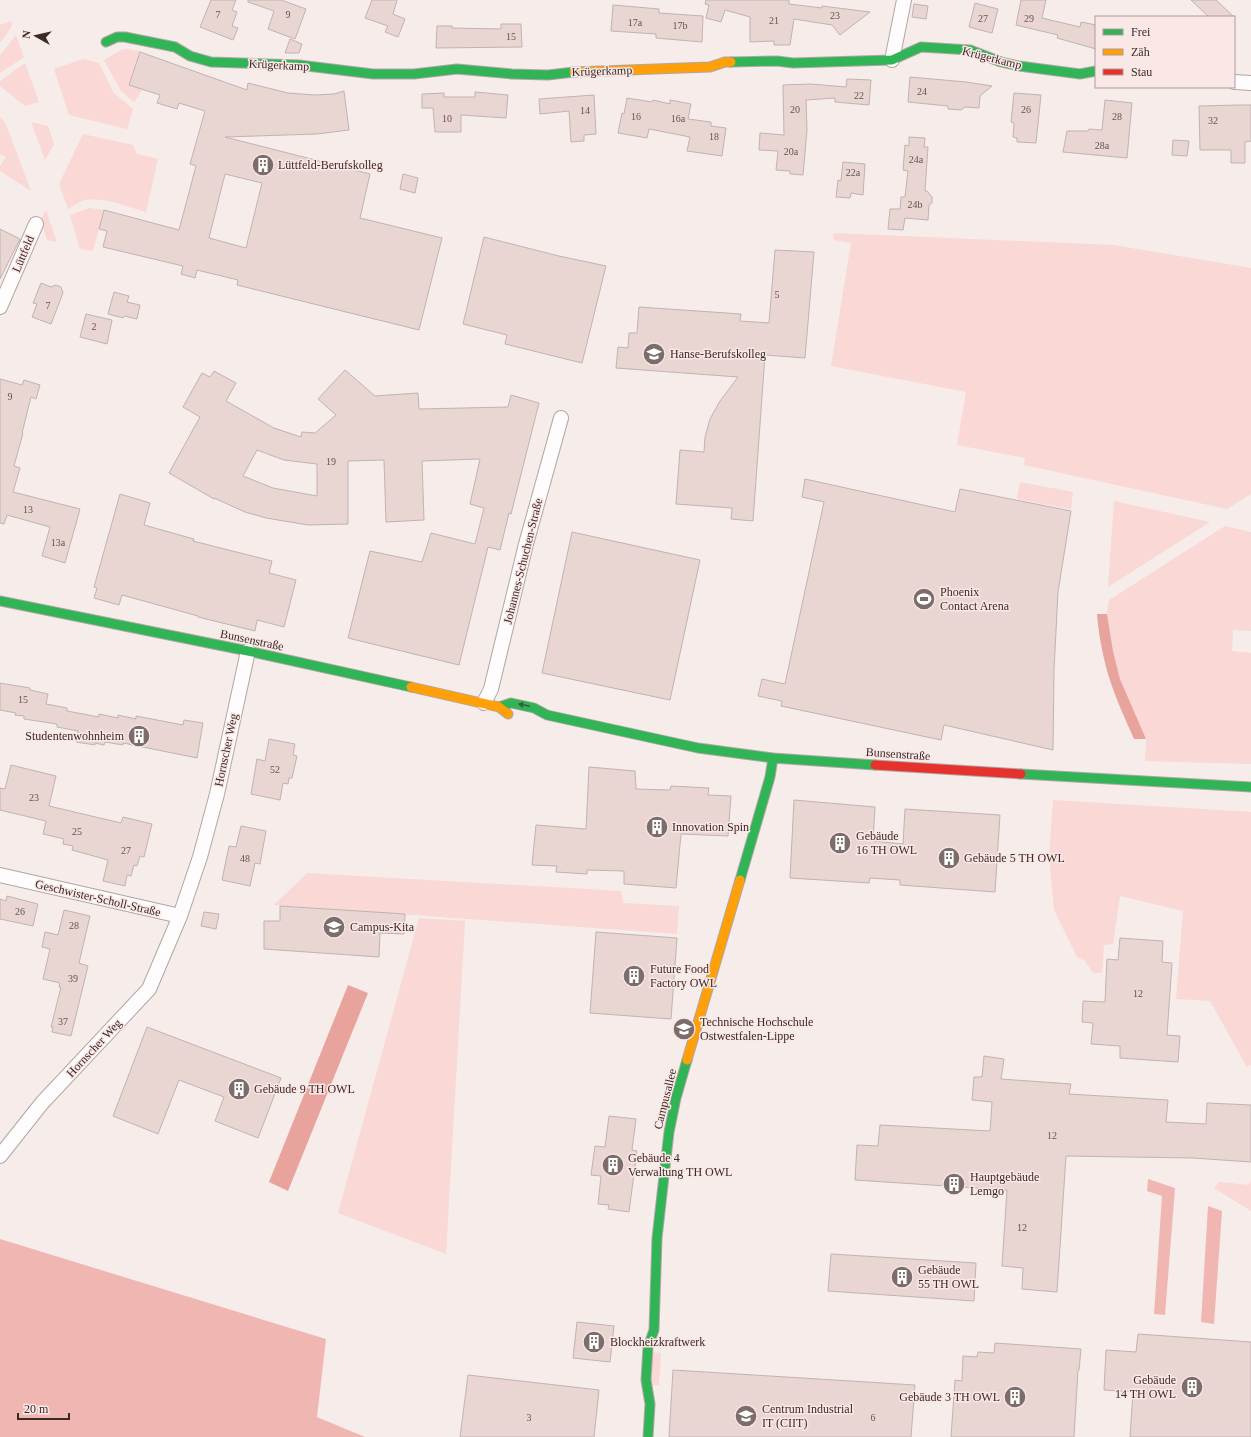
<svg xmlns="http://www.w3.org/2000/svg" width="1251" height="1437" viewBox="0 0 1251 1437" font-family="'Times New Roman',serif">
  <rect width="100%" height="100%" fill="#f6ecea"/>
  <path fill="#f9d8d5" d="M11,21l1,5 -12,17v-18z
    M16,35l8,22 -24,16v-18z
    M126,49l14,2 -11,33 14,5 -9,13 -13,-11 -17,-31 17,-10z
    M83,59l16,4 15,30 19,16 -6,20 -58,-14 -15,-46z
    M25,63l14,39 -14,4 -25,-20v-5z
    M0,117l5,5 26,69 -31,-20v-5l6,-9 -6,-3z
    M31,122l17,4 6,18 -9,16z
    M83,134l50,11 4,9 21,5 -12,53c-19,-5 -42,-16 -62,-12 -5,2 -11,6 -16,9l-9,-25z
    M89,208l15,2 -11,41 -13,-2 -10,-34z
    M46,210l11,32 -10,-2 -6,-20z
    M833,233l280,12 138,23v226l-24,15 -203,-44 1,-7 -68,-13 9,-53 -135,-26 20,-123 -17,-3z
    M1020,482l53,10 -2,17 -54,-10z
    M1114,501l96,21 -102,65z
    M1225,526l26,6v99l-18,-1 -1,21 19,2v111l-106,-3 1,-22 -26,-60 -7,-28 -6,-37 2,-14z
    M1053,800l198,12v253l-4,2 -37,-66 -34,-2 7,-88 -63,-15 -7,48 -9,1 -2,28h-9l-8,-12 -8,-4 -23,-47 -5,-54z
    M307,873l314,18 2,12 56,3 -2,28 -403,-29z
    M419,918l46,3 -19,333 -108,-41z
    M1251,1180v31l-37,-23 5,-6 30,3z
    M652,1352l9,1 -2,32h-8z"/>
  <path fill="#f0b7b2" d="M1148,1179l27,9 -10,127 -11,-1 8,-118 -15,-5z
    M1208,1206l14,5 -8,113 -13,-2z
    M0,1239l326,100 -9,78 48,20h-365z"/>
  <path fill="#e9a39d" d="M1097,614h10l6,37 7,28 26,60h-12c-12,-27 -25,-55 -31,-85 -3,-13 -5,-27 -6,-40z
    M348,985l20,8 -80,198 -19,-9z"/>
  <path fill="#e9d5d2" stroke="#c0b3b2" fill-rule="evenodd" d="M211,0h25l-4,10 5,2 -5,14 6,2 -5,12 -33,-13z
    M248,0h33l25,9 -11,30 -27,-10 6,-18 -26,-9z
    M372,0h25l-4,14 12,5 -7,18 -13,-5 3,-6 -23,-8z
    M706,0h83v4l33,4v-2l48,6 -30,23 -8,-10 -38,-6 -4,26h-16v-4l-24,1v-25l-25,-7 -4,12 -15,-4 3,-13 -4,-1z
    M1021,0h25l-4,18 38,9 1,-5 15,3v24l-39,-11 1,-3 -42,-10z
    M1191,0h25l18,17h-25z
    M975,3l23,6 -6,24 -23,-6z
    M914,4l14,2 -2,13 -14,-2z
    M613,5l46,4v4l44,3 -1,26 -46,-4v-4l-45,-3z
    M501,24h20l1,23 -86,1 1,-22h15v2l49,1z
    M290,39l12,5 -3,9h-14z
    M140,52l107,38 1,-7 40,10 27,2 19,-1 10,-3 5,39 -32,4 -92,3 145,37 -10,44 82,20 -23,92 -182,-45 1,-5 -41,-10 -2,8 -14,-4 2,-8 -80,-19 4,-16 -8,-2 5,-19 75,20 17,-64 -6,-2 15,-53 -26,-8 -2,6 -20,-6 3,-8 -31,-10zM225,174l37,9 -16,65 -37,-10z
    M910,77l56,5 26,4 -12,10 -1,12 -14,-1 -4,3 -13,-1v-3l-40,-4z
    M847,79l24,1 -2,25 -34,-3v-4l-29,2 1,30 -4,45 -13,-1v-3l-14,-1 2,-19 -19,-1 1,-17 24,2 -1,-50 27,-1 36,3z
    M475,92l33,3 -2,23 -45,-3v17h-26l-2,-24h-11v-14l22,-1v4h31z
    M1014,93l27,2 -5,48 -19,-1v-4l-4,-1 1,-14 -3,-1z
    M594,95l2,39 -12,1v6l-13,1 -2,-31 -29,3 -1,-15z
    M627,98l25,4 1,-2 17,4v-4l21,4 -3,15 23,3v4l15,2 -4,28 -35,-5 3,-14 -41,-8 -2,9 -29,-5 4,-20 2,1z
    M1105,100l27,3 -5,55 -64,-6 4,-21h21l1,-2 13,1z
    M1238,105h13v36l-6,1v21h-14v-13h-31l-1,-44z
    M909,137l16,1 -1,9h4l-3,44h2l5,6v6l-3,2 -1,15 -23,-2 -2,12 -15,-1 2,-20h10l1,-12h4l3,-26 -5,-1 2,-25 4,1z
    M1173,140l16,1 -2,15 -15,-1z
    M843,162l22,2 -2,31 -12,-2 -1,5 -14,-1 2,-17 3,1z
    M403,174l15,4 -3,15 -15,-4z
    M0,229l20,10 -20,40z
    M484,237l75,19 47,10 -24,97 -77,-19 2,-9 -44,-11z
    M775,250l39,2 -9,106 -40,-3 -12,166 -22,-2 1,-11 -56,-4 4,-54 24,2 1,-15 5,-18 10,-18 18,-24 -122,-9 2,-21 10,1 1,-15h8l2,-26 102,7 -1,7 29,2z
    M41,283l10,4 5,-2 5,2 2,6 -12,31 -19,-7 5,-13 -4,-1z
    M114,292l15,4 -2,6 13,3 -3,14 -13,-3 -1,2 -15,-4z
    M86,314l26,6 -5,24 -27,-7z
    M345,370l30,26 43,-3 1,16 89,-2 3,-12 28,8 -28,111 -2,-1 -9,37 -12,-3 -29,118 -111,-27 22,-87 52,11 9,-29 44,11 9,-36 -14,-4 10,-45 -58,2 2,59 -38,2 -2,-62 -36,1v63l-40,1 -42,-7 -21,-6 -31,-14v1l-45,-26 31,-56 -17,-10 19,-34 8,4 4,-6 22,12 -10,18 48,27 27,9 1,-5 13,1 21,-18 -18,-16zM257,450l27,10 33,4v32l-44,-8 -30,-12z
    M0,379l22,6 2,-5 16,5 -4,14 -5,-2 -9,36h1l-9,33 6,2 -7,24 67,17 -15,54 -23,-7 8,-29 -43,-12 -3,9 -4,-1z
    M805,479l150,33 5,-23 111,22 -13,81 -4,78 -1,80 -109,-25 -3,15 -160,-34 1,-5 -24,-5 4,-17 23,5 39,-182 -22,-5z
    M120,494l30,9 -6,22 50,14 -1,2 79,20 -3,12 27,7 -12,47 -27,-7 -2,11 -57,-14v-1l-76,-21 -3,10 -25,-7 3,-10 -3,-1z
    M572,532l128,28 -30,140 -128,-27z
    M0,683l30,5v2l18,4 -2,10 21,4v3l32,6v-3l19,4v-3l18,4v-3l47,9 1,-5 19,3 -6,35 -74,-15v2l-18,-3 -1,3 -9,-2v2l-19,-3 2,-11 -21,-4v-3l-33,-5v-3l-9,-1 1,-2 -16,-3z
    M269,739l26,5 -2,11 4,1 -5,22h-3l-1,6 -5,-1 -3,17 -29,-6 6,-35 8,2z
    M11,765l45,11 -7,30 72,17 2,-6 29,7 -8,33 -4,-1 -3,10 -3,-1 -3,11 -4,-1 -2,11 -22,-5 5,-21 -36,-10 1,-4 -10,-2 1,-5 -21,-5 3,-13 -46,-11v-22l5,1z
    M589,767l46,4 1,18 34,1 1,-4 38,2 -1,7 23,1 -3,40 -47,-2 -5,54 -52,-4v-13l-37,-1v4l-31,-2 1,-6 -25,-1 4,-40 50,4z
    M794,800l81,7 -2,34 30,3 2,-35 95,6 -5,77 -95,-7v-5l-30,-2 -1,5 -79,-5z
    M241,826l25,5 -6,33 -5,-1 -5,23 -28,-6 7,-34 7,1z
    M7,896l31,8 -5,22 -33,-7v-20l6,2z
    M280,906l125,8 -1,20 -24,-1 -1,24 -115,-8v-28h16z
    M64,910l26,6 -11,47 9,3 -17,70 -19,-4 1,-5h-2l10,-40h-2l1,-4 -17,-4 7,-30 -8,-2 3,-15 13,3z
    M204,912l15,2 -3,15 -15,-3z
    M596,932l81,6 -6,81 -81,-6z
    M1120,938l43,3 -1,21 10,1 -5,72 13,1 -2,26 -58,-4v-12l-29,-2 2,-21 -11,-1 1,-21 22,1 2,-43 11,1z
    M147,1027l134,51 -23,60 -43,-17 9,-24 -45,-17 -21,54 -45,-18z
    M984,1056l20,3 -3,20 70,5 -2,10 99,6 -2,22 40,2 1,-21 44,2v57l-58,-4 -127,-2 -9,136 -35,-3 1,-21 -21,-2 5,-76 -152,-10 2,-35 21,1 2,-21 110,6 2,-29 -20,-2 2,-23h8z
    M609,1116l27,3 -4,31 5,1 -8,61 -21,-3 1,-4 -11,-1 3,-28 -10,-1 4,-29 10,1z
    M831,1254l145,9 -2,38 -146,-10z
    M577,1322l37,4 -4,36 -37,-4z
    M1138,1334l113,8v95h-121l3,-45 -29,-2 2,-40 30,2z
    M995,1343l86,6 -2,21h-1l-4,67h-123l4,-57 7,1 1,-25 14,1 1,-5 16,1z
    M673,1370l242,15 -4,52h-242z
    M468,1375l131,15 -5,47h-134z"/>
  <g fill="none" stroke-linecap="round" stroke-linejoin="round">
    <g stroke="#b1a6a4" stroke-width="16">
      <path id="street" d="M892,60l12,-60
        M1234,82l17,1
        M0,307l36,-83
        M484,703l7,-14 35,-145 35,-126
        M0,875l180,41 -31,73 -107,114 -42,53
        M180,916l20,-59 17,-63 31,-143"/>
    </g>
    <g stroke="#b1a6a4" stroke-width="11">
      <path id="fast" d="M106,42l11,-5h8l50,10 15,9 21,6 88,3 74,9h41l43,-5 55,5 36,1 26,-3
        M731,62l46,-1 16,2 99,-3 29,-13 49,3 31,12 18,4 61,8 16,-3
        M0,601l248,50 163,36
        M499,707l12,-4 23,5 13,7 151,33 75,10 102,7
        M1021,774l230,13
        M740,880l30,-103 3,-19
        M648,1437l2,-33 -4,-24 2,-33 6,-17 3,-92 12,-106 7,-34 11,-38"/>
    </g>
    <g stroke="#b1a6a4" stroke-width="11">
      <path id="slow" d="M574,72l136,-5 15,-5h6
        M411,687l88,20 9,7
        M687,1060l53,-180"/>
    </g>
    <g stroke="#b1a6a4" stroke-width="11">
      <path id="jam" d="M875,765l146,9"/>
    </g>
    <use href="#street" stroke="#fefcfc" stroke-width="14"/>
    <use href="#fast" stroke="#30b455" stroke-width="9"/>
    <use href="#slow" stroke="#ff9f0a" stroke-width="9"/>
    <use href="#jam" stroke="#e5322d" stroke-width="9"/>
  </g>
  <defs><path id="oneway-solid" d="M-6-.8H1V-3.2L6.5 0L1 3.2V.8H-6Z"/></defs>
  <use fill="#356139" href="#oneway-solid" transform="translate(524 705) rotate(-168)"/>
  <defs>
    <g id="building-disc" transform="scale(1.15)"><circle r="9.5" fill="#7b6d6b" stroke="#fae8e6"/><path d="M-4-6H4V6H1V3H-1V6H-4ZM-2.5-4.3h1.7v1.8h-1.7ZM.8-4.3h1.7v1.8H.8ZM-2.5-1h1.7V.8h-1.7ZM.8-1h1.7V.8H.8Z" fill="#fff"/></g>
    <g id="school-disc" transform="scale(1.15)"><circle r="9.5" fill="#7b6d6b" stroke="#fae8e6"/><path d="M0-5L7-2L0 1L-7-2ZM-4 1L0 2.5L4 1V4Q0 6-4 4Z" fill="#fff"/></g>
    <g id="stadium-disc" transform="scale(1.15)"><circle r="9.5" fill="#7b6d6b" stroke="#fae8e6"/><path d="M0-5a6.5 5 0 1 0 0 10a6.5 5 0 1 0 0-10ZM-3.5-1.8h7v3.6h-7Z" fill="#fff"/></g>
    <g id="university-disc" transform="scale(1.15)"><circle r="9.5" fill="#7b6d6b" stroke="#fae8e6"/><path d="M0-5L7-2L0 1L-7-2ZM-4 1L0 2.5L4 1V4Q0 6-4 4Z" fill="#fff"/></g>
  </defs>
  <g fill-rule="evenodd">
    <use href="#building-disc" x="263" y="165"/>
    <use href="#school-disc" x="654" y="354"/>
    <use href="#stadium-disc" x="924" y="599"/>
    <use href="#building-disc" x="139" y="736"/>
    <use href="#building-disc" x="657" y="827"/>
    <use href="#building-disc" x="840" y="843"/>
    <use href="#building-disc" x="949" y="858"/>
    <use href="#school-disc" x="334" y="927"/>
    <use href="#building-disc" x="634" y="976"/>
    <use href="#university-disc" x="684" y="1029"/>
    <use href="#building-disc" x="239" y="1089"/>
    <use href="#building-disc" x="613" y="1165"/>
    <use href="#building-disc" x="954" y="1184"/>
    <use href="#building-disc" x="902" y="1277"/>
    <use href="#building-disc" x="594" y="1342"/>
    <use href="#building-disc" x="1192" y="1387"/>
    <use href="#building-disc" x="1015" y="1397"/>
    <use href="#university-disc" x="746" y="1416"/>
  </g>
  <g text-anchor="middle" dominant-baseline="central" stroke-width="3" stroke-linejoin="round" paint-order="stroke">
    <g font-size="10" fill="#655452">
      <text x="218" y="14">7</text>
      <text x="288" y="14">9</text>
      <text x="835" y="15">23</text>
      <text x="983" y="18">27</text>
      <text x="1029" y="18">29</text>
      <text x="774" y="20">21</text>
      <text x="635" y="22">17a</text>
      <text x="680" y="25">17b</text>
      <text x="511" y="36">15</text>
      <text x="922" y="91">24</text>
      <text x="859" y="95">22</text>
      <text x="795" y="109">20</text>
      <text x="1026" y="109">26</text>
      <text x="585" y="110">14</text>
      <text x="636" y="116">16</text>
      <text x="1117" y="116">28</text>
      <text x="447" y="118">10</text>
      <text x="678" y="118">16a</text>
      <text x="1213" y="120">32</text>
      <text x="714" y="136">18</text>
      <text x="1102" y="145">28a</text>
      <text x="791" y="151">20a</text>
      <text x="916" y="159">24a</text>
      <text x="853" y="172">22a</text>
      <text x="915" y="204">24b</text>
      <text x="777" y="294">5</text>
      <text x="48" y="305">7</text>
      <text x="94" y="326">2</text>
      <text x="10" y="396">9</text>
      <text x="331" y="461">19</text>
      <text x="28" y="509">13</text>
      <text x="58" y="542">13a</text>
      <text x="23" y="699">15</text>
      <text x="275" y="769">52</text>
      <text x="34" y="797">23</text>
      <text x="77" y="831">25</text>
      <text x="126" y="850">27</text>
      <text x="245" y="858">48</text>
      <text x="20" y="911">26</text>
      <text x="74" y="925">28</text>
      <text x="73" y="978">39</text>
      <text x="1138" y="993">12</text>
      <text x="63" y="1021">37</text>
      <text x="1052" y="1135">12</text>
      <text x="1022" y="1227">12</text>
      <text x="529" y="1417">3</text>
      <text x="873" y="1417">6</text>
    </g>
    <g font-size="12" fill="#392927" stroke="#fae8e6">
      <text transform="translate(992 58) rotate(14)">Krügerkamp</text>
      <text transform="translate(279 65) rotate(3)">Krügerkamp</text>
      <text transform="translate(602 71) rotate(-2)">Krügerkamp</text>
      <text transform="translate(23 254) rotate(-67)">Lüttfeld</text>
      <text transform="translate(523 561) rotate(-76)">Johannes-Schuchen-Straße</text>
      <text transform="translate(252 640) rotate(12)">Bunsenstraße</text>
      <text transform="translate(226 750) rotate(-78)">Hornscher Weg</text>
      <text transform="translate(898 754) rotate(4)">Bunsenstraße</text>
      <text transform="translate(98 898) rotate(13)">Geschwister-Scholl-Straße</text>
      <text transform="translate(94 1048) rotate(-47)">Hornscher Weg</text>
      <text transform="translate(665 1099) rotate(-76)">Campusallee</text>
    </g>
    <g font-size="12" fill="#392927" stroke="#fae8e6" text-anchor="start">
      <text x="278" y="165">Lüttfeld-Berufskolleg</text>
      <text x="670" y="354">Hanse-Berufskolleg</text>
      <text x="940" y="592">Phoenix<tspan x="940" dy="14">Contact Arena</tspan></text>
      <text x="124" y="736" text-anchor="end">Studentenwohnheim</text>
      <text x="672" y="827">Innovation Spin</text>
      <text x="856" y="836">Gebäude<tspan x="856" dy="14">16 TH OWL</tspan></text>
      <text x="964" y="858">Gebäude 5 TH OWL</text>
      <text x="350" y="927">Campus-Kita</text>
      <text x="650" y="969">Future Food<tspan x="650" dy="14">Factory OWL</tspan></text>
      <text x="700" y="1022">Technische Hochschule<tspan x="700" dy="14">Ostwestfalen-Lippe</tspan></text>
      <text x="254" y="1089">Gebäude 9 TH OWL</text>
      <text x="628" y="1158">Gebäude 4<tspan x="628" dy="14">Verwaltung TH OWL</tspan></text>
      <text x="970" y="1177">Hauptgebäude<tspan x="970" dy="14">Lemgo</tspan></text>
      <text x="918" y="1270">Gebäude<tspan x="918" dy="14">55 TH OWL</tspan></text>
      <text x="610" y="1342">Blockheizkraftwerk</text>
      <text x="1176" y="1380" text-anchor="end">Gebäude<tspan x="1176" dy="14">14 TH OWL</tspan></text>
      <text x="1000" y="1397" text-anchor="end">Gebäude 3 TH OWL</text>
      <text x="762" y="1409">Centrum Industrial<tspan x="762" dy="14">IT (CIIT)</tspan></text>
    </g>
  </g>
  <rect x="1095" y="16" width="140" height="72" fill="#fae8e6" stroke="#ad9c9a"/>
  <rect x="1103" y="29" width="20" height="6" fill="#30b455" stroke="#ad9c9a"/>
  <text x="1131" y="36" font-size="12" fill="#392927">Frei</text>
  <rect x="1103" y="49" width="20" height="6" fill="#ff9f0a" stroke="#ad9c9a"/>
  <text x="1131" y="56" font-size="12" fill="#392927">Zäh</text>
  <rect x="1103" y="69" width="20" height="6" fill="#e5322d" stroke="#ad9c9a"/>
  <text x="1131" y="76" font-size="12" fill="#392927">Stau</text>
  <g transform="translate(36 36) rotate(278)" stroke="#fae8e6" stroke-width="3" paint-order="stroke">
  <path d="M0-3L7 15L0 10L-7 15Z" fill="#392927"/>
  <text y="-6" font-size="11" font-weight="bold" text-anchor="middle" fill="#392927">N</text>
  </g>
  <path d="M18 1413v6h51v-6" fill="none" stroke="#392927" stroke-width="2"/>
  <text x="24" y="1413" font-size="12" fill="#392927" stroke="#fae8e6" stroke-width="3" paint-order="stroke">20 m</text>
</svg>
